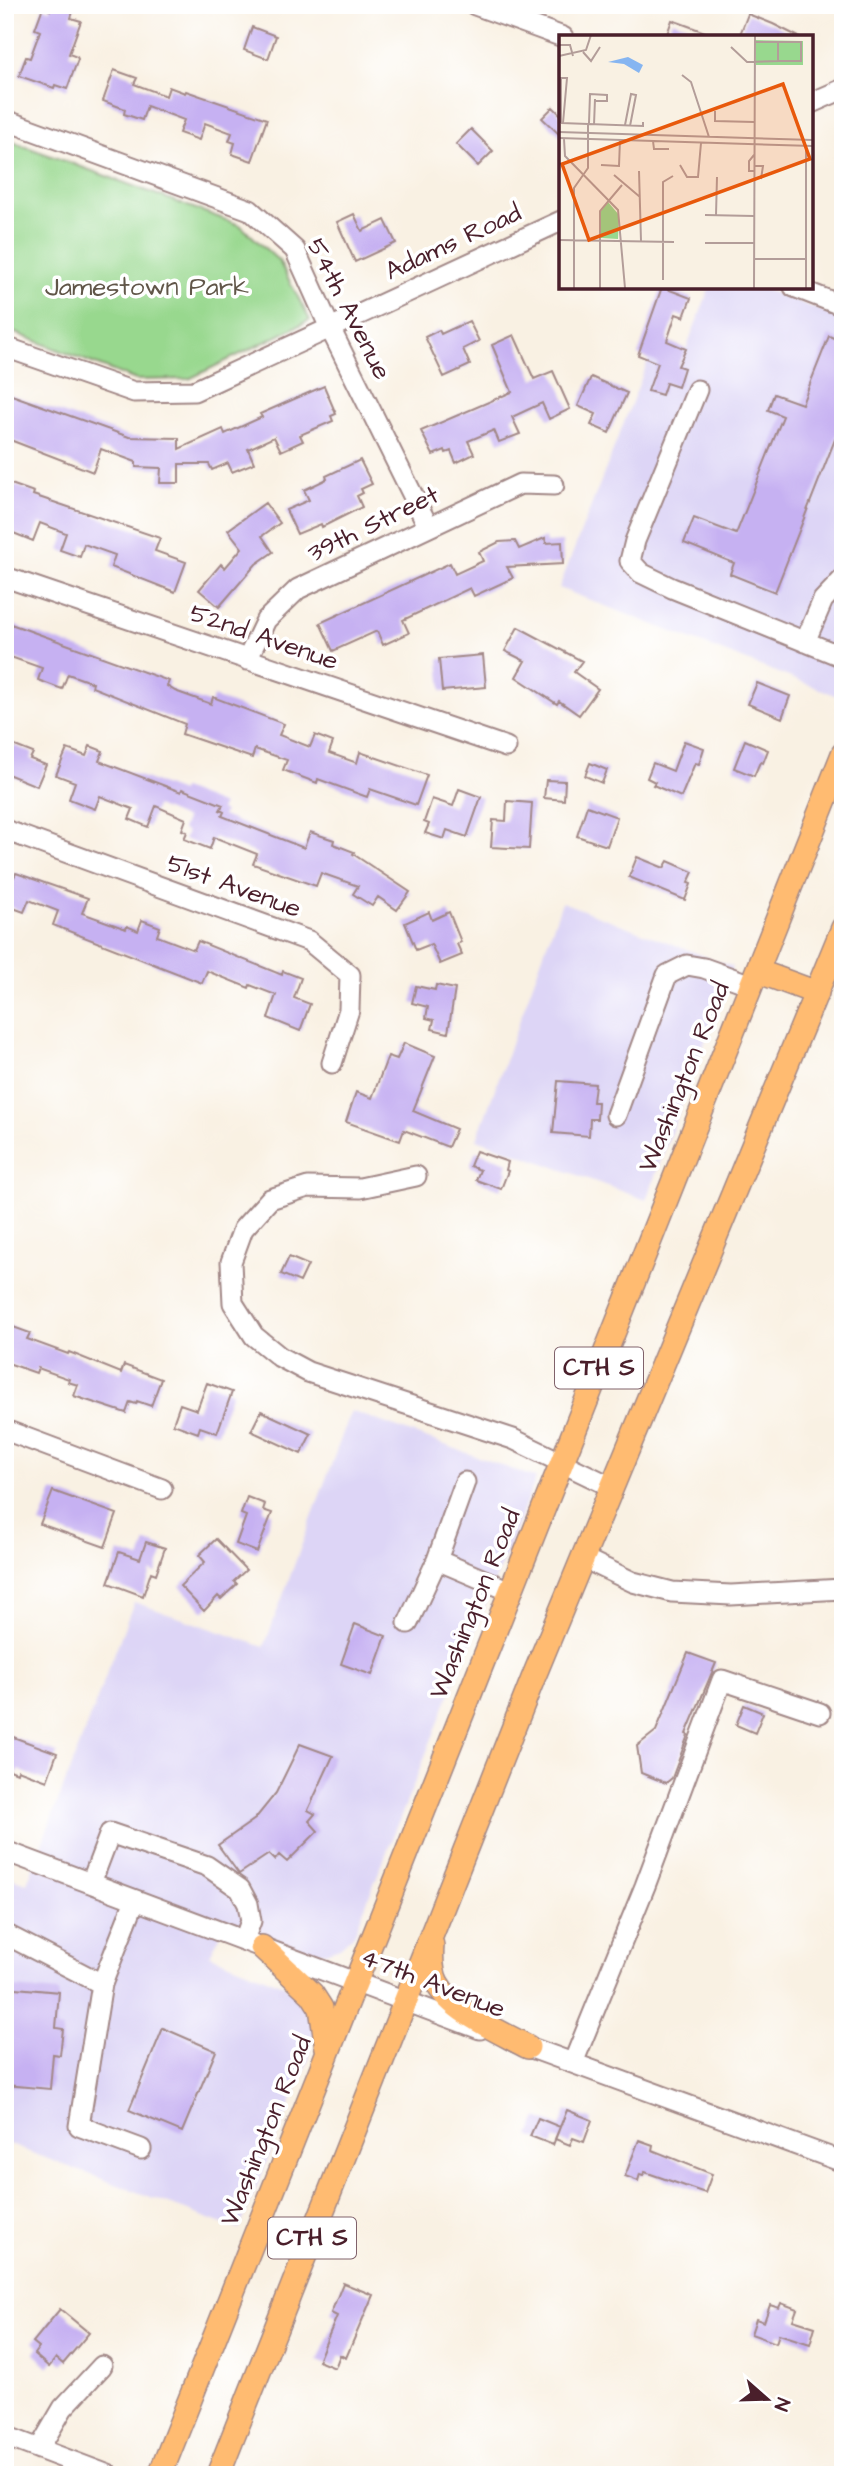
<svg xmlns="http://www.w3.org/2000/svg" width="848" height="2480" viewBox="0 0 848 2480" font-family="'Architects Daughter',sans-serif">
  <rect width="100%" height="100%" fill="#fff"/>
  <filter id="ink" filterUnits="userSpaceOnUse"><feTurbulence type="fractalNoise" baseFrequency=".0143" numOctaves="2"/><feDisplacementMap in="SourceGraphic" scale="14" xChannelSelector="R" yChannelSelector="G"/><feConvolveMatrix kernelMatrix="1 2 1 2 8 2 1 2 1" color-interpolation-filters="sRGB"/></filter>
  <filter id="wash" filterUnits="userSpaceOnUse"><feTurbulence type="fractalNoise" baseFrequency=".00686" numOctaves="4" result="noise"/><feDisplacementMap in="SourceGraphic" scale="28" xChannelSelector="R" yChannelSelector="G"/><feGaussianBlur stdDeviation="1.57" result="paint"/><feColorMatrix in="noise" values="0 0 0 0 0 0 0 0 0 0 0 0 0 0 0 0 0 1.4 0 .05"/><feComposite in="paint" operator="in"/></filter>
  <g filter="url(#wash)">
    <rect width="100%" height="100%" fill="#f9f1e3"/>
    <path fill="#ddd5f6" d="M710,287h48l85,32v373l-3,5 -281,-109 91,-232 30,9z
      M562,902l171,65 -87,233 -169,-61z
      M351,1411l185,67 -182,456 -14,13 -15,5 -19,-2 -79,-29 -17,34 74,30 14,10 19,23 -8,41 -70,171 -234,-87v-267l22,7 107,-281 130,45z"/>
    <path fill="#98d88e" stroke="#717c5c" stroke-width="2" d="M5,139l235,86 39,36 31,59 -121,59 -53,1 -131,-51z"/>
    <g id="blocks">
      <path fill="#c6b1f2" d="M51,5h24l-4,13 10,3 -12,33 8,3 1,2 -11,30 -12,-4 -1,3 -35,-12 7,-19 4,1 10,-27 -5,-2 8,-22 7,3z
        M748,14l25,10 26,13h-60z
        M672,20l41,15v2h-47z
        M252,27l24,9 -8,23 -24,-9z
        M114,70l23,8 -3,6 32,12 3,-9 16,6 1,-2 81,28 -15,42 -20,-7 3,-11 -6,-2 3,-8 -27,-10 -6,17 -20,-7 5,-13 -37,-14 -5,14 -18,-6 1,-5 -22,-8z
        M553,107l8,8v21l-19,-18z
        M471,129l22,22 -15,15 -22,-22z
        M354,214l8,17 23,-11 11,23 -41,19 -18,-40z
        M662,287l29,11 -7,19 -8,-3 -9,27 19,8 -8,17 6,2 -6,19 -12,-4 -4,12 -14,-4 10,-28 -20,-8z
        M469,321l10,20 -16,8 7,16 -26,12 -19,-40 14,-7 2,4z
        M514,335l20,44 19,-8 17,38 -21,10 -7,-16 -30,14 8,17 -21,8 -5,-12 -26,11 6,13 -18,9 -5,-12 -5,2 -1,-3 -12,5 -12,-24 91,-39 -20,-47z
        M829,336l14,6v77l-68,173 -45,-18 4,-11 -50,-20 10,-25 42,16 47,-118 -15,-6 6,-16 28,10z
        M591,377l36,16 -18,40 -18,-8 5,-11 -18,-8z
        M324,386l12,28 -5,2 2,5 -33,14 3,6 -22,10 -7,-14 -26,12 6,14 -22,9 -4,-9 -16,7 -3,-6h-30v19h-19l1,-15 -25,-1v-5l-35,-13 -8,23 -88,-34v-33l4,-11 120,43 50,1v11l44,-20 2,5 37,-17 -2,-3z
        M360,460l12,24 -11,5 2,4 -6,3 5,11 -40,20 -1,-3 -24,10 -11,-24 23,-10 -5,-10 23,-11 -1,-3z
        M11,484l23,8 -1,3 127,43 -5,13 31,11 -11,30 -64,-25 4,-12 -31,-11 -4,13 -20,-7 6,-17 -26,-10 -7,18 -22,-9v-2l-6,-2v-30z
        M265,503l15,20 -18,13 11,16 -17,12 -37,43 -20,-17 22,-26 4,4 17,-20 -14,-18z
        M545,538l1,5 16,-1 1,22 -56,3 6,11 -39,18 -4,-8 -67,32 6,13 -26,12 -6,-14 -44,20 -13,-28 130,-60 5,11 28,-13 -4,-9 20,-10 16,-1 4,8z
        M8,623l161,58 -2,5 8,5 36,13 2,-7 71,27 -5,11 31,12 5,-12 18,7 -4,11 28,10 3,-11 67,23 -11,30 -46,-16 -3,8 -49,-18 -1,4 -34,-13 4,-10 -32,-11 -3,9 -70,-24 3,-10 -93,-37 1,-4 -25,-9 -6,15 -24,-9 4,-12 -37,-13v-24z
        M518,627l64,34 -8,11 24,17 -19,26 -20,-14 -2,3 -41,-27 9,-16 -20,-10z
        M483,655l3,32 -44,4 -3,-32z
        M757,683l33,13 -8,22 -34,-14z
        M745,740l23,10 -5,13 -3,-1 -6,14 -20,-8z
        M684,741l20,7 -5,16 -4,-1 -14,34 -28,-12 2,-3 -8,-4 6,-15 20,8z
        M5,742l28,11 -3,6 16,6 -9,21 -32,-13z
        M90,746l13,5 -4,10 82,31 1,-3 41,16 -3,5 4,2 -2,4 82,32 6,-16 24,8 -1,4 21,8 -1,2 57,38 -13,18 -19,-13 -6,9 -19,-12 5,-8 -37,-13 -5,13 -63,-22 4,-10 -43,-17 -4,12 -26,-10 3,-7 -5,-2 4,-11 -30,-13 -8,21 -19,-8 4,-10 -33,-13 -5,13 -26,-10 6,-17 -19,-7 11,-26 19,7z
        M590,763l17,7 -5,13 -17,-7z
        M546,780l19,1 -1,19 -20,-2z
        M459,789l22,8 -14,40 -20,-7 -3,9 -19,-6 4,-9 -5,-2 8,-23 21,7z
        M507,801l25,2 -3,46 -38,-2 2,-27 13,1z
        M587,806l30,11 -10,29 -30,-10z
        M637,857l27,11 4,-7 25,11 -5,11 3,1 -6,16 -56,-23z
        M16,873l72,25 -6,15 44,16 1,-3 11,5 4,-11 18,7 -3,9 37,14 4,-9 84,34 1,-4 18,7 -7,20 16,6 -10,27 -32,-13 8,-23 -26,-10 -1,3 -42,-17 -5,12 -149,-58 5,-14 -29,-11 -5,12 -19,-7v-17l5,-13 4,2z
        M429,912l3,8 17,-8 12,30 -4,2 5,11 -22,9 -9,-20 -15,6 -11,-27z
        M436,985l19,4 -7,44 -16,-4 2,-9 -8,-2 2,-11 -16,-4 4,-17 19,4z
        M404,1043l31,13 -22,55 43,18 -8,18 -44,-17 -4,11 -54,-19 10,-30 16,6 16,-42 9,3z
        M558,1081l37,3 -2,18h5l-1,17h-7l-1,17 -36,-3z
        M476,1151l32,11 -2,8 2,1 -7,18 -25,-9 4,-10 -10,-4z
        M289,1257l19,8 -8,17 -19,-8z
        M5,1324l25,9 -3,6 41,15 1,-2 52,21 3,-8 37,14 -10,27 -14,-5 -1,3 -6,-2 -4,11 -52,-17 4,-11 -10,-3 1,-3 -31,-11 -2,5 -31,-11z
        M207,1383l25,9 -15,41 -17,-6 -2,6 -25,-9 7,-20 17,6z
        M261,1411l50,23 -10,20 -50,-23z
        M53,1491l64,23 -12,33 -65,-23z
        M247,1497l18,7 -2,6 9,3 -15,39 -21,-8 10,-28 -5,-2z
        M216,1539l30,31 -12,11 3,3 -16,15 -3,-3 -14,15 -24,-25 25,-24 -6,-7z
        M146,1542l19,6 -9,26 -5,-2 -8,24 -35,-13 11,-31 21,7z
        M355,1624l31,12 -14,39 -31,-11z
        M688,1653l28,10 -30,71 2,1 -16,43 -6,5 -25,-10 -4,-27 19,-15z
        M744,1705l19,8 -8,20 -19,-8z
        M5,1734l52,19 -10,28 -29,-11 -1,3 -12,-5z
        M300,1744l33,12 -25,54 7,4 -6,7 9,10 -31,31 -8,-7 -4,5 -6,-6 -30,20 -21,-29 37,-26 21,-26z
        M5,1987l54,5 -3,36 7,1 -3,26 -7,-1 -3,35 -45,-4z
        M163,2028l53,23 -34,81 -53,-22z
        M567,2110l25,10 -8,22 -11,-4 -3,7 -15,-6z
        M538,2118l22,9 -7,18 -23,-9z
        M639,2140l14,5 -1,5 60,24 -7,19 -60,-21 -2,3 -3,-1 -2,7 -13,-5z
        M343,2283l30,12 -27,63 -6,-3 -5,13 -17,-7 19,-45 -6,-3z
        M781,2303l16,6 -4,11 22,7 -5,17 -31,-10 -3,9 -25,-9 5,-15 8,3 6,-17 9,3z
        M60,2309l29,24 -26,31 -7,-6 -7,9 -15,-13 5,-7 -6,-5z"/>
    </g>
  </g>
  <g filter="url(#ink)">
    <use href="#blocks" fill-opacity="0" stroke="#a28887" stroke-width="2"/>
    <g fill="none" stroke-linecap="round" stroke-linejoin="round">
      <g stroke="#a28887" stroke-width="23">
        <path id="minor" d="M475,5l88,32
          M811,103l32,-14
          M5,120l245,90 45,40 35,78 98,198
          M794,287l49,19
          M5,347l129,45 60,-1 367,-170
          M697,390l-62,151 -5,20 11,12 31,15 171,69
          M5,577l501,170
          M805,642l18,-42 20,-21
          M247,660l19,-40 32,-31 222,-105 34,1
          M5,830l304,111 41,34 -1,35 -17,53
          M616,1115l51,-140 20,-10 17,3 47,17
          M416,1176l-56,12 -52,-1 -38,12 -27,30 -12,33 2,41 21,33 26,21 28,15 205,67 99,48
          M5,1430l157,59
          M465,1482l-28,78 73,31
          M583,1558l50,24 39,10 59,3 112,-6
          M408,1623l29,-63
          M5,1851l475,178
          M91,1883l19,-50 97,33 33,23 8,15 3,17 -7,19
          M5,1934l97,50 33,-84
          M102,1984l-23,142 62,23
          M515,2042l328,120
          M573,2063l72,-177 77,-206 98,33
          M5,2436l103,39
          M39,2449l24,-41 39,-42"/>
      </g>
      <g stroke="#a28887" stroke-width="26">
        <path id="major" d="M757,971l60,22
          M432,1945c-1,13 -1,27 5,38 15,29 64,49 91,64
          M262,1947l50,47 9,14 6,40
          M160,2475l683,-1721
          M218,2475l316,-799 309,-748"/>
      </g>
      <use href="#minor" stroke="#fff" stroke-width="19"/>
      <use href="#major" stroke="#ffbb71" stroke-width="23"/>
    </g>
  </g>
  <g text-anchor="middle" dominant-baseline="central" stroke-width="7" stroke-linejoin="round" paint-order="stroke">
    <g fill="#fff" stroke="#80626b" stroke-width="2">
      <rect x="555" y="1347.5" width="88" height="41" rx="5"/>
      <rect x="268" y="2217.5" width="88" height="41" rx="5"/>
    </g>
    <g font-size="24" font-weight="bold" fill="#4a1f2b">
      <text x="599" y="1368">CTH S</text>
      <text x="312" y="2238">CTH S</text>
    </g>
    <g font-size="26" fill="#4a1f2b" stroke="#fff">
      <text transform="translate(453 242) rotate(-25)">Adams Road</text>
      <text transform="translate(349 309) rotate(63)">54th Avenue</text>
      <text transform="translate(373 524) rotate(-26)">39th Street</text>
      <text transform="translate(264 637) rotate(19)">52nd Avenue</text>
      <text transform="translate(234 886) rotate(20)">51st Avenue</text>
      <text transform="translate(684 1077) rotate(-68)">Washington Road</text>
      <text transform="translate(475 1604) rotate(-68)">Washington Road</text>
      <text transform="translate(433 1983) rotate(21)">47th Avenue</text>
      <text transform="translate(266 2131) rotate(-68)">Washington Road</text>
    </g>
    <g font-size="26" fill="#615649" stroke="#fff">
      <text x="147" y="287">Jamestown Park</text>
    </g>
  </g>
  <g transform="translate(559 35)">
    <rect width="254" height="254" fill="#f9f1e3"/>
    <path d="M196,5l48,1v24h-47zM49,167l11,13 -1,24 -17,-1v-27z" fill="#98d88e"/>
    <path d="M69,22l15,8 -4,8 -15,-9 -16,-2z" fill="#86b5f1"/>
    <path fill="none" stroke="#b39d99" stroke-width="2" d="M195,7h47v19h-23M0,10h11l3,11M172,12l16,15 31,-1v-19M24,17l8,9 9,-14M0,21l27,-6 5,-15M123,40l9,7 18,55M156,76v10l39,1M2,88v-45h6l-4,45M2,88l82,3v-4M30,88l1,-29 17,1v6h-12M35,90l1,-26M66,90l6,-31 5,1 -6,31M0,97l254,8M0,103l254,8M5,104l1,17 53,54 7,78M94,106l1,8h15M42,130l18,1 1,-26M121,130l7,12h11l3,-34M195,131h9l-2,13M80,136l2,70M195,136h-5v-10l5,-6M55,140l26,22M146,180l49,1M157,180l1,-38M0,205l115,2M146,208h49M196,224h51M104,245v-98l10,-6M15,253v-100l14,-20v-44M41,253v-77l22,-26M195,253l1,-253M247,253v-142"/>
    <path fill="#e8590c" fill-opacity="0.15" stroke="#e8590c" stroke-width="3.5" d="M224,49l27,75 -221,81 -27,-76z"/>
    <rect width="254" height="254" fill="none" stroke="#4a1f2b" stroke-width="3.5"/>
  </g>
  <rect width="848" height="2480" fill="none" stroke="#fff" stroke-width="28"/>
  <g transform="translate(767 2399) rotate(110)" stroke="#ffffff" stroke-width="5" paint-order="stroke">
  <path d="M0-5L12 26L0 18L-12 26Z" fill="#4a1f2b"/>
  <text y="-10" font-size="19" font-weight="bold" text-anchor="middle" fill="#4a1f2b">N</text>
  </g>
</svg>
